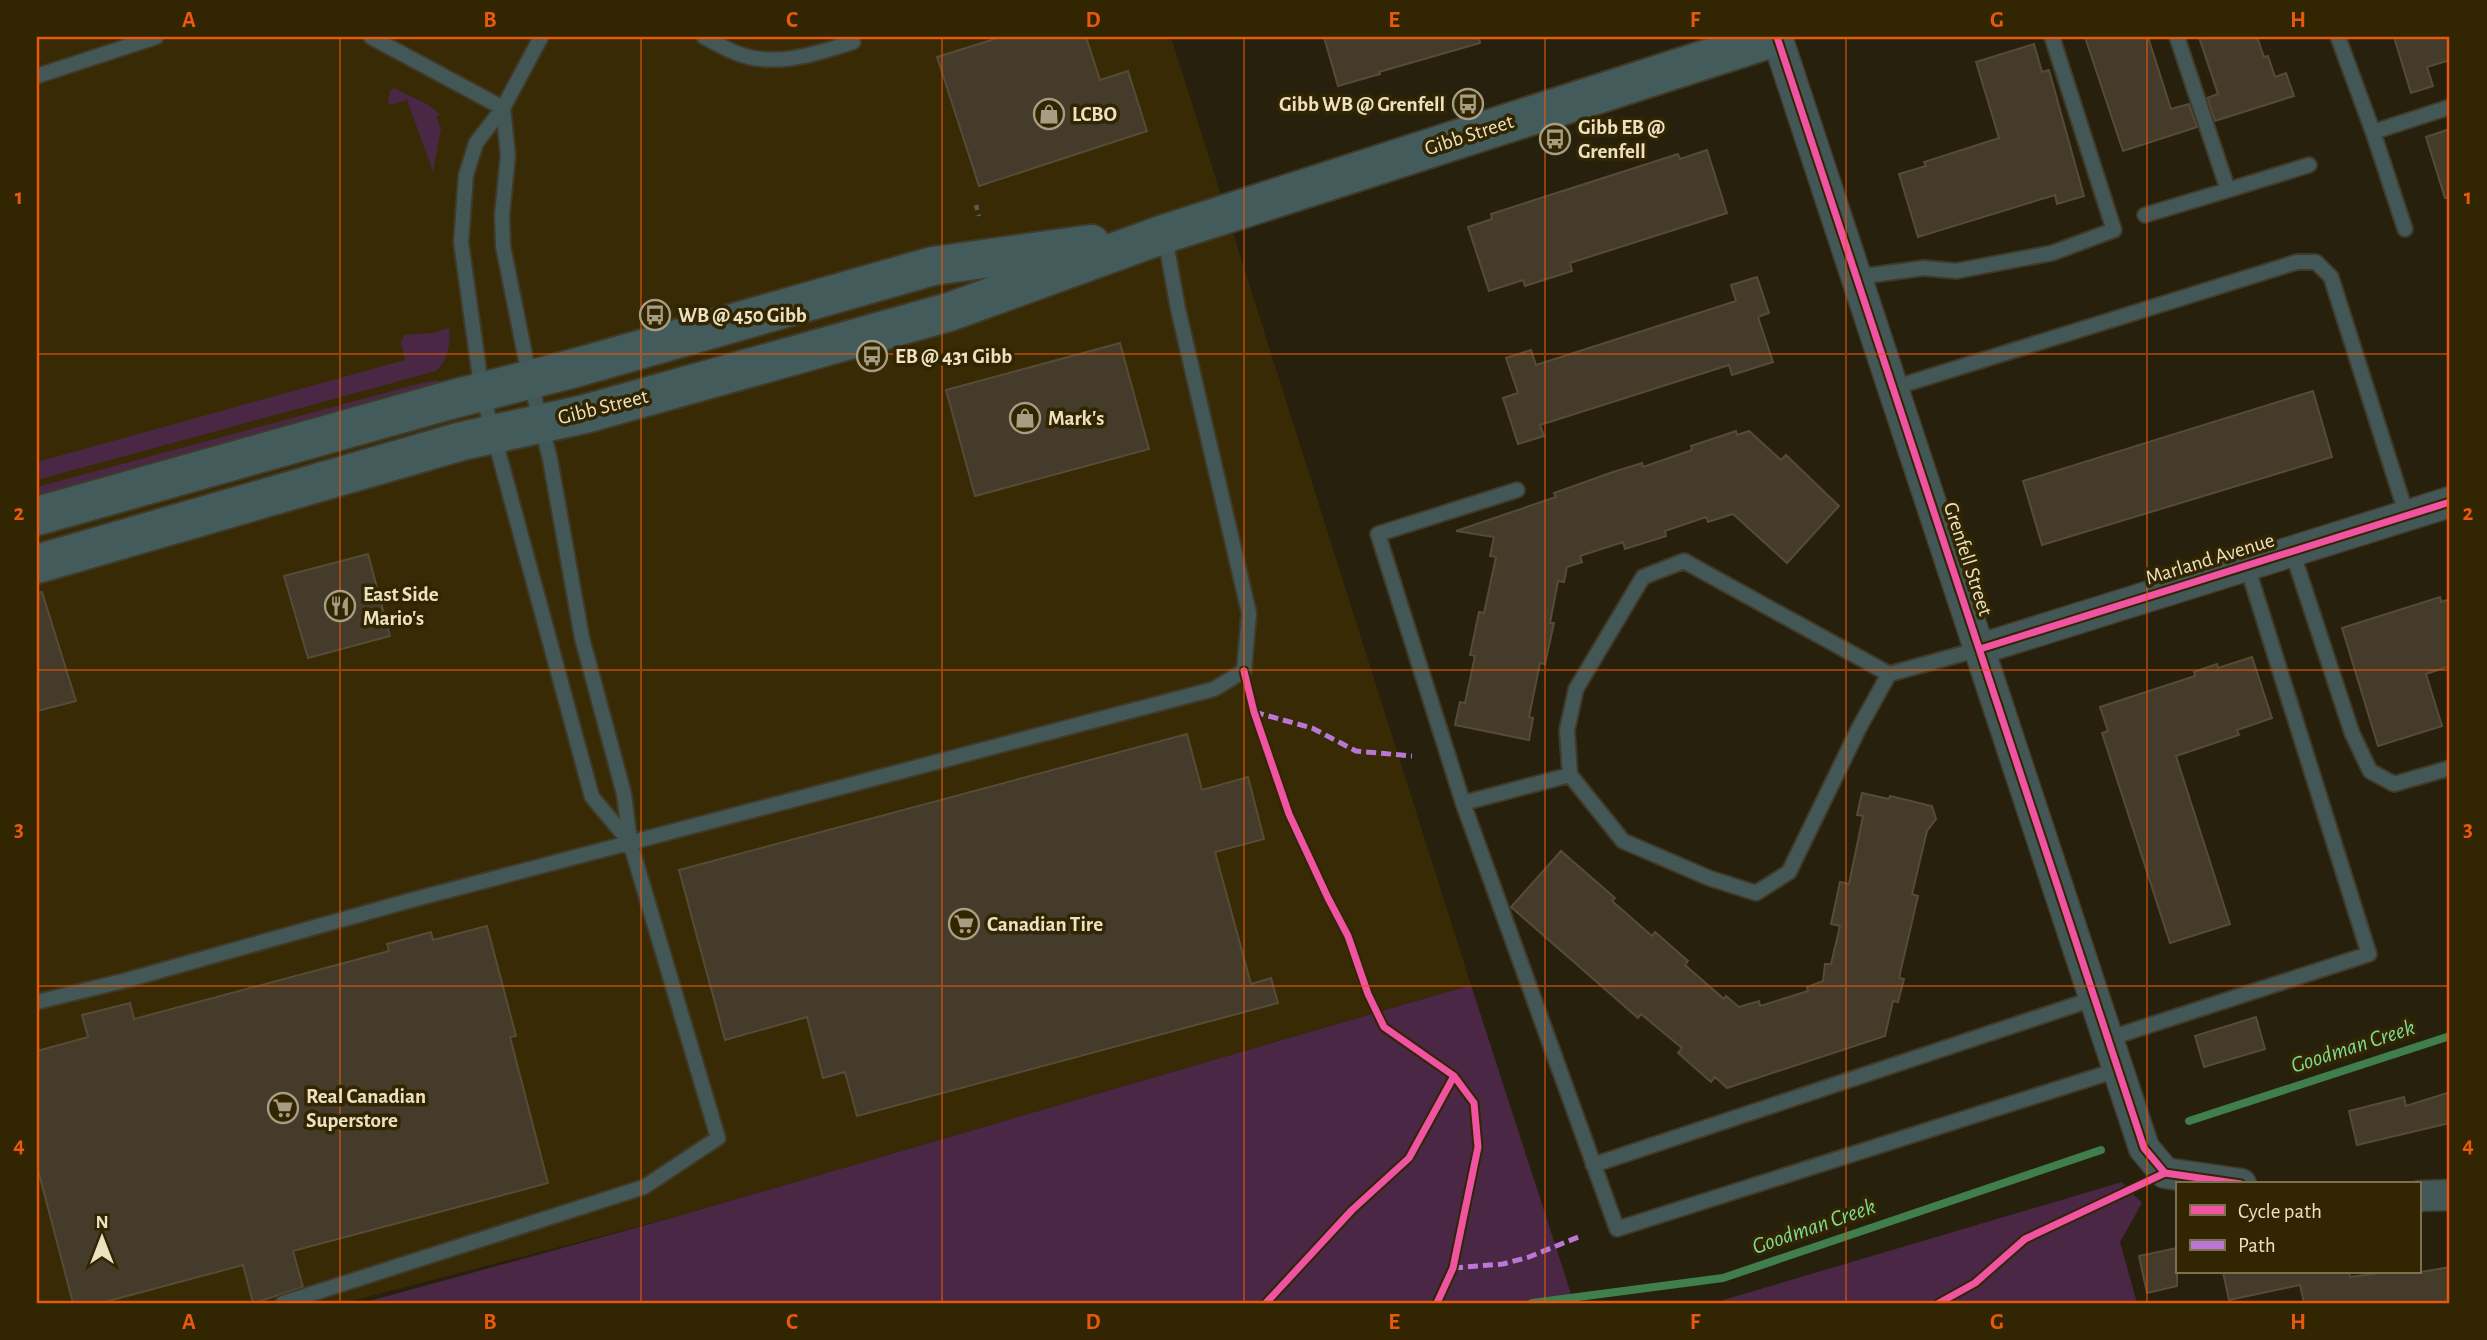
<svg xmlns="http://www.w3.org/2000/svg" width="2487" height="1340" viewBox="0 0 2487 1340" font-family="'Alegreya Sans',sans-serif">
  <rect width="100%" height="100%" fill="#26200c"/>
  <path fill="#372a04" d="M37,37h1134l300,948 -796,232 -331,86h-307z"/>
  <path fill="#4a2744" d="M394,88l35,17 11,10 -4,2 5,11 -8,44 -26,-72 -17,5 -2,-1 2,-13z
    M449,328c2,16 -1,32 -13,43l-399,109v-18l368,-102 -4,-18 3,-7 28,-2z
    M439,380l-6,5 -396,114v-12l384,-104z
    M1471,985l103,318h-1212l313,-86z
    M2122,1182l20,21 -22,39 17,61h-424z"/>
  <g fill="none" stroke-linecap="round" stroke-linejoin="round">
    <path stroke="#417e4e" stroke-width="8" d="M2189,1121l261,-85
      M1532,1303l191,-25 378,-128"/>
  </g>
  <path fill="#443b2a" stroke="#564b36" stroke-width="2" d="M1001,37h85l14,43 28,-9 19,60 -168,55 -42,-129z
    M1324,37h155l1,6 -101,29 1,2 -42,12z
    M2085,37h63l23,72 18,-5 8,23 -74,24z
    M2199,37h58l7,20 4,-1 7,21 11,-4 8,23 -79,25 -8,-23 11,-4z
    M2394,37h56v23l-23,7 6,19 -22,7z
    M2034,44l8,28 7,-2 35,126 -27,8 -2,-9 -137,42 -19,-63 27,-8 -2,-4 75,-24 -23,-76z
    M2450,129v69h-5l-19,-61z
    M1707,150l20,63 -157,50 2,8 -47,15 -2,-6 -34,11 -21,-64 24,-8 -1,-5 187,-60 2,5z
    M1757,277l12,36 -11,4 15,45 -41,13 -3,-10 -189,60 4,11 -26,8 -15,-46 15,-5 -12,-35 25,-8 5,15 200,-64 -5,-16z
    M1120,343l29,106 -174,47 -29,-106z
    M2313,391l19,66 -290,88 -19,-64z
    M1736,431l1,4 12,-4 32,29 5,-5 53,51 -52,57 -54,-49 -25,8 -2,-5 -41,14 1,5 -41,13 -2,-7 -43,14 2,6 -15,5 -3,15 -6,-1 -8,42h4l-9,41 -5,-1 -11,54 4,1 -4,22 -74,-15 5,-23 5,1 10,-47 -5,-1 9,-43 5,1 12,-56 -6,-1 4,-19 -38,-6 100,-34 -2,-4 56,-20 32,-10 1,4 49,-17 -1,-4z
    M368,554l22,82 -82,22 -24,-82z
    M42,592l34,109 -39,10v-118z
    M2440,597l1,5 9,-3v67l-24,8 16,52 -64,20 -36,-118z
    M2252,657l20,61 -35,12 2,5 -63,21 54,168 -60,19 -68,-210 6,-2 -8,-24 95,-31 -1,-4 23,-8 1,4z
    M1187,734l15,56 46,-13 16,62 -49,13 36,132 20,-6 7,25 -421,113 -12,-44 -22,6 -16,-61 -82,23 -46,-170z
    M1862,793l27,6 1,-3 42,10 4,13 -9,12 -15,63 6,2 -19,82 5,1 -6,23 -5,-1 -8,35 -158,52 -12,-11 -4,5 -33,-29 4,-5 -41,-34 -3,4 -127,-111 50,-56 54,47 -3,3 40,35 3,-4 33,29 -3,4 39,34 2,-3 13,11 20,-6 1,5 48,-15 -1,-4 16,-6 2,-17h6l9,-38 -9,-2 9,-42 9,2 14,-68 -6,-1z
    M487,926l29,110 -6,1 38,146 -255,68 10,36 -49,16h-1l-10,-38 -142,38h-28l-36,-137v-115l51,-14 -6,-22 48,-12 4,16 255,-68 -2,-7 44,-12 2,8z
    M2256,1017l9,32 -61,18 -9,-31z
    M2450,1092v31l-93,22 -8,-34 55,-14 2,9z
    M2177,1248v38l-30,7 -8,-37z
    M2450,1267v36h-146l-4,-18 -71,15 -6,-28h126l1,5 36,-5h35z"/>
  <g fill="none" stroke-linecap="round" stroke-linejoin="round">
    <g stroke="#403a28" stroke-width="18">
      <path id="service" d="M371,37l132,71
        M541,37l-38,71 -27,35 -10,32 -5,67 21,150 110,405 37,44
        M704,37c10,5 20,11 30,15 38,17 82,2 119,-10
        M2338,37l35,95 32,97
        M37,76l119,-39
        M2373,132l77,-25
        M2228,190l81,-25
        M2145,215l83,-25 -51,-153
        M1857,277l67,-9 32,3 96,-18 62,-23 -62,-193
        M1893,388l404,-126h19l15,15 76,239
        M2292,551l60,182 18,38 24,13 56,-16
        M1889,674l-30,54 -70,144 -33,21 -47,-15 -86,-37 -53,-66 -3,-45 9,-41 67,-112 41,-16 205,113 91,-25
        M1570,775l-107,28 154,426 500,-159
        M1463,803l-85,-269 139,-44
        M37,1002l90,-22 281,-79 806,-212 30,-18 5,-58 -71,-304 -13,-72
        M2107,1039l262,-85 -122,-388
        M1593,1165l500,-166
        M283,1303l361,-116 74,-49 -88,-296 -6,-48 -42,-156 -32,-179 -20,-79 -27,-134 -1,-31 6,-60 -5,-47"/>
    </g>
    <g stroke="#403a28" stroke-width="33">
      <path id="minor" d="M1777,37l367,1111 21,25 76,11
        M1980,649l470,-147
        M2419,1196l31,-1"/>
    </g>
    <g stroke="#403a28" stroke-width="42">
      <path id="secondary" d="M37,516l413,-116 125,-32 358,-102 158,-22
        M37,564l425,-123 123,-27 364,-102 215,-78 611,-197"/>
    </g>
    <path stroke="#545f5a" stroke-width="4.5" stroke-dasharray="5 5" stroke-linecap="butt" d="M976,205l3,11
      M2449,679l1,6
      M1942,1301l1,2"/>
    <use href="#service" stroke="#435757" stroke-width="14"/>
    <use href="#minor" stroke="#435757" stroke-width="30"/>
    <use href="#secondary" stroke="#435b5b" stroke-width="38"/>
    <path stroke="#ba77d6" stroke-width="5" stroke-dasharray="10 5" stroke-linecap="butt" d="M1254,712l58,16 44,23 56,5
      M1453,1268l50,-4 26,-7 52,-21"/>
    <g stroke="#312502" stroke-width="11">
      <path id="cycleway" d="M1777,37l367,1111 21,25 76,11
        M1980,649l470,-147
        M1244,671l10,41 35,102 39,84 20,38 20,58 16,33 70,49 -45,82 -57,52 -86,93
        M1437,1303l16,-35 25,-121 -4,-44 -20,-27
        M1939,1303l36,-20 50,-44 140,-66"/>
    </g>
    <use href="#cycleway" stroke="#f153a3" stroke-width="7"/>
  </g>
  <path fill="none" stroke="#e8590c" stroke-width="2" stroke-opacity="0.55" d="M340,37v1266M641,37v1266M942,37v1266M1244,37v1266M1545,37v1266M1846,37v1266M2147,37v1266M37,354h2413M37,670h2413M37,986h2413"/>
  <defs>
    <g id="bus-ring" transform="scale(1.575)"><circle r="9.5" fill="#312502" stroke="#a79d82" stroke-width="1.5"/><path d="M-5-6H5V4H4V6H2V4H-2V6H-4V4H-5ZM-3.5-4V0h7V-4ZM-3.5 1.2v1.5H-2V1.2ZM2 1.2v1.5H3.5V1.2Z" fill="#a79d82"/></g>
    <g id="shop-ring" transform="scale(1.575)"><circle r="9.5" fill="#312502" stroke="#a79d82" stroke-width="1.5"/><path d="M-5-2.5h2.3a2.7 3.5 0 0 1 5.4 0H5L5.5 6h-11ZM-1.5-2.5h3a1.5 2.3 0 0 0-3 0Z" fill="#a79d82"/></g>
    <g id="restaurant-ring" transform="scale(1.575)"><circle r="9.5" fill="#312502" stroke="#a79d82" stroke-width="1.5"/><path d="M-5-6h1v4h1v-4h1v4h1v-4h1v5L-1.5 .5V6h-2V.5L-5-1ZM5-6V6H3V1.5H1.5Q1.5-4 5-6Z" fill="#a79d82"/></g>
    <g id="supermarket-ring" transform="scale(1.575)"><circle r="9.5" fill="#312502" stroke="#a79d82" stroke-width="1.5"/><path d="M-6-5.5h2.5l.6 2H6L4.5 2H-2.5L-4.4-4H-6ZM-1.5 3.2a1.3 1.3 0 1 0 .1 0ZM3 3.2a1.3 1.3 0 1 0 .1 0Z" fill="#a79d82"/></g>
  </defs>
  <g fill-rule="evenodd">
    <use href="#bus-ring" x="1468" y="104"/>
    <use href="#shop-ring" x="1049" y="114"/>
    <use href="#bus-ring" x="1555" y="139"/>
    <use href="#bus-ring" x="655" y="315"/>
    <use href="#bus-ring" x="872" y="356"/>
    <use href="#shop-ring" x="1025" y="418"/>
    <use href="#restaurant-ring" x="340" y="606"/>
    <use href="#supermarket-ring" x="964" y="924"/>
    <use href="#supermarket-ring" x="283" y="1108"/>
  </g>
  <g text-anchor="middle" dominant-baseline="central" stroke-width="7" stroke-linejoin="round" paint-order="stroke">
    <g font-size="21" font-weight="bold" fill="#ede1c1" stroke="#312502" text-anchor="start">
      <text x="1445" y="104" text-anchor="end">Gibb WB @ Grenfell</text>
      <text x="1072" y="114">LCBO</text>
      <text x="1578" y="127">Gibb EB @<tspan x="1578" dy="24">Grenfell</tspan></text>
      <text x="678" y="315">WB @ 450 Gibb</text>
      <text x="895" y="356">EB @ 431 Gibb</text>
      <text x="1048" y="418">Mark's</text>
      <text x="363" y="594">East Side<tspan x="363" dy="24">Mario's</tspan></text>
      <text x="987" y="924">Canadian Tire</text>
      <text x="306" y="1096">Real Canadian<tspan x="306" dy="24">Superstore</tspan></text>
    </g>
    <g font-size="21" fill="#ede1c1" stroke="#312502">
      <text transform="translate(1469 135) rotate(-18)">Gibb Street</text>
      <text transform="translate(603 407) rotate(-14)">Gibb Street</text>
      <text transform="translate(1968 559) rotate(72)">Grenfell Street</text>
      <text transform="translate(2210 559) rotate(-17)">Marland Avenue</text>
    </g>
    <g font-size="23" font-style="italic" fill="#7fdb94" stroke="#312502">
      <text transform="translate(2353 1047) rotate(-18)">Goodman Creek</text>
      <text transform="translate(1814 1227) rotate(-19)">Goodman Creek</text>
    </g>
  </g>
  <rect width="2487" height="1340" fill="none" stroke="#312502" stroke-width="77"/>
  <rect x="2176" y="1182" width="245" height="91" fill="#312502" stroke="#7c704e" stroke-width="2"/>
  <rect x="2190" y="1205" width="35" height="10" fill="#f153a3" stroke="#7c704e" stroke-width="2"/>
  <text x="2238" y="1218" font-size="21" fill="#ede1c1">Cycle path</text>
  <rect x="2190" y="1240" width="35" height="10" fill="#ba77d6" stroke="#7c704e" stroke-width="2"/>
  <text x="2238" y="1252" font-size="21" fill="#ede1c1">Path</text>
  <g transform="translate(102 1238)" stroke="#312502" stroke-width="5" paint-order="stroke">
  <path d="M0-5L12 26L0 18L-12 26Z" fill="#ede1c1"/>
  <text y="-10" font-size="19" font-weight="bold" text-anchor="middle" fill="#ede1c1">N</text>
  </g>
  <rect x="38" y="38" width="2410" height="1264" fill="none" stroke="#e8590c" stroke-width="2.5"/>
  <g font-size="23" text-anchor="middle" font-weight="bold" fill="#e8590c">
    <text x="189" y="27">A</text>
    <text x="490" y="27">B</text>
    <text x="792" y="27">C</text>
    <text x="1093" y="27">D</text>
    <text x="1394" y="27">E</text>
    <text x="1695" y="27">F</text>
    <text x="1997" y="27">G</text>
    <text x="2298" y="27">H</text>
    <text x="19" y="204">1</text>
    <text x="2468" y="204">1</text>
    <text x="19" y="520">2</text>
    <text x="2468" y="520">2</text>
    <text x="19" y="836">3</text>
    <text x="2468" y="836">3</text>
    <text x="19" y="1152">4</text>
    <text x="2468" y="1152">4</text>
    <text x="189" y="1329">A</text>
    <text x="490" y="1329">B</text>
    <text x="792" y="1329">C</text>
    <text x="1093" y="1329">D</text>
    <text x="1394" y="1329">E</text>
    <text x="1695" y="1329">F</text>
    <text x="1997" y="1329">G</text>
    <text x="2298" y="1329">H</text>
  </g>
</svg>
